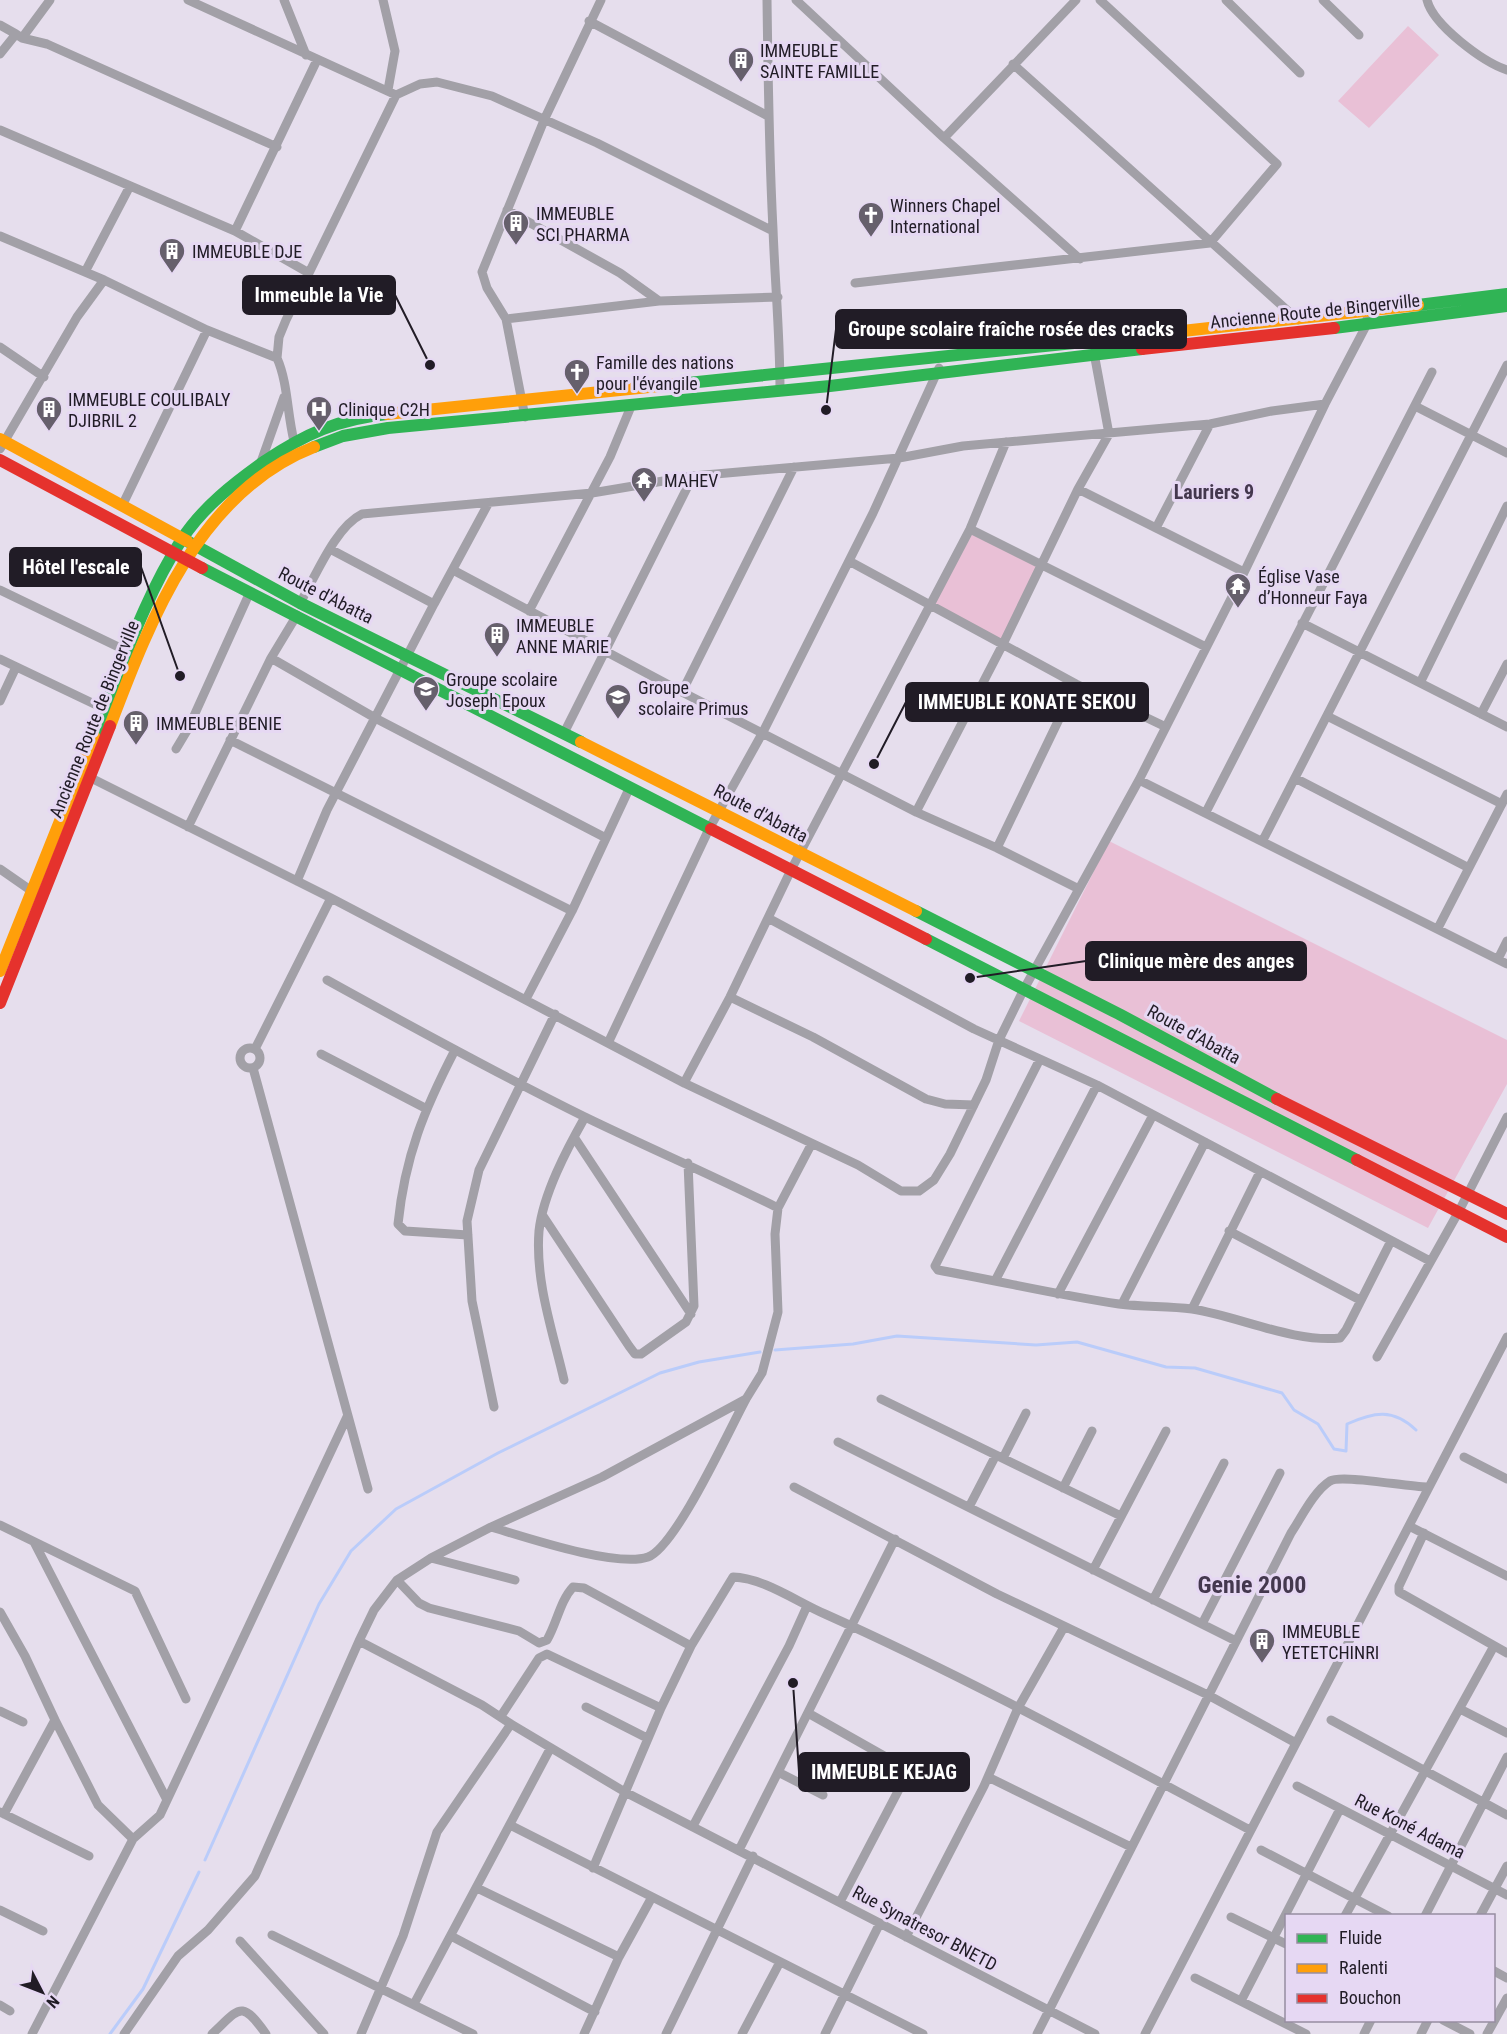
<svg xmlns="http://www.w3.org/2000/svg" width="1507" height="2034" viewBox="0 0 1507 2034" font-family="'Roboto Condensed',sans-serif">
  <rect width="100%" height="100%" fill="#e6deed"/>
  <path fill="#e9c0d6" d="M1408,26l31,29 -70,73 -31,-27z
    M972,534l66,32 -38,76 -65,-38z
    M1109,841l398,199v44l-79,144 -409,-207z"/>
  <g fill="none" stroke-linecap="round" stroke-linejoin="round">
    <path stroke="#baccfa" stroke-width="3" d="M775,1350l78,-6 44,-8 139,9 41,-3 89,25 29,1 87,25 12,17 24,14 16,25 12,2 1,-27c27,-12 46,-16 69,6
      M205,1860l114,-256 32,-53 45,-42 102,-56 162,-80 39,-11 61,-10
      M110,2034l33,-45 56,-117"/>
    <path stroke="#a2a0a7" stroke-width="9" d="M188,0l208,95
      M284,0l22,55
      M383,0l12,51 -7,39
      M767,0c1,77 2,153 6,229 2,54 7,107 7,161
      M796,0l148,138 136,121
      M1226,0l74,73
      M1323,0l36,35
      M1427,0c6,25 56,62 80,70
      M589,21l179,95
      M0,25l16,9
      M22,38l25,6 230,103
      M0,54l16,-20 6,4 28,-38
      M1013,64l285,256
      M0,130l235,101 74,42
      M944,138l132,-138
      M507,210l113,63 39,28
      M235,231l82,-171
      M0,236l104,44 103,50 70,28c11,25 10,55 17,83
      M85,272l45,-86
      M855,283l355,-40 67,-79 -177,-164
      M506,319l153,-18 119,-4
      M0,347l44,30
      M277,358l2,-21 7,-17 110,-225 24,-11 17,-2 55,14 105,47 176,88
      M1415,406l92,47
      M525,417l-19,-98 -19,-31 -5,-16 63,-154 56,-118
      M0,449l77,-132 27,-37
      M261,462l23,-65
      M794,467l-112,225 234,120 81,36 82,41
      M1078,489l166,83
      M122,506l85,-176
      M1156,528l54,-104
      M970,529l236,118
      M330,549l104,55 54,-100
      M849,561l227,123 90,43
      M453,570l229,122
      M0,590l133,64
      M300,603c15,-25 35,-76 62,-89l230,-21 101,-17 206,-18 64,-12 247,-22 62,-13 53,-7
      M529,611l81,-154 22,-53
      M1302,623l205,104
      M271,658l106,61 227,118
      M0,659l109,52
      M1420,683l87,-177
      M0,701l16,-34
      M1481,714l26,-50
      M1327,716l175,88
      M564,733l129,-257
      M230,740l342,171 57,-122
      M176,749l12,-20 62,-137
      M89,777l242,121 353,185 174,82 43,26h18l15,-11 16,-26 36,-74 13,-40 25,-51 115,-209 99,-195 87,-181 42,-80v-5
      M1295,778l174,90
      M1139,780l368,184
      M916,812l87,-168 75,-155 31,-55 -15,-81
      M1206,812l226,-440
      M188,827l83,-169 26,-43
      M1263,840l244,-475
      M997,848l79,-164
      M0,869l36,25
      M297,881l30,-71 107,-206
      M768,918l206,111 66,30
      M1438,928l69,-134
      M1498,959l9,-18
      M327,980c85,47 171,94 258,137 64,31 129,59 193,91
      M730,997l83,40 113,62 19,5 29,1
      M526,999l46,-88
      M609,1041l100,-212 54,-97 110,-219 66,-145
      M240 1058a10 10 0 1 1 20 0a10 10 0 1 1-20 0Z
      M255,1049l76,-151
      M455,1050c-31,60 -50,106 -57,174l7,7 63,4
      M321,1054l104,54
      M253,1068l115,421
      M684,1083l46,-86 61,-127 179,-341 36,-87
      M574,1137l117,177
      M543,1216l86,130 6,8h6l45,-32 8,-16 -6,-143
      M1229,1231l131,69
      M1391,1241l-45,89 -6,8c-46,5 -102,-22 -148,-29 -24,-3 -49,-2 -73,-5 -61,-9 -120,-23 -181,-34l-3,-4 105,-207 57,26 333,176
      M995,1281l102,-196
      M1058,1294l95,-179
      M1122,1304l83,-162
      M1192,1309l68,-137
      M1377,1357l82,-146 48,-94
      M564,1380c-11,-48 -29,-98 -25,-149 4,-37 28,-82 46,-114
      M881,1399l240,117
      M494,1407l-22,-106 -5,-80 12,-51 76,-156
      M838,1442l398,199
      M1464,1457l43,22
      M1003,1458l23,-45
      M794,1487l203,107 211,101 88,48
      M1063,1488l29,-57
      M969,1507l27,-52
      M0,1525l135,66 51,108
      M1409,1526l98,50
      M491,1527c34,10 125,41 157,30 28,-10 81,-127 98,-158
      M1424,1533l-25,53v6l108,61
      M34,1542l133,258
      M431,1558l84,22
      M1093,1570l73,-139
      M397,1580l22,23 10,5 90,23 20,12 8,-3c10,-17 13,-39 26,-53l11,1 107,58
      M1153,1600l71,-137
      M0,1612l25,44 30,64
      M1202,1624l78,-151
      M586,1707l61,31
      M1460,1709l47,24
      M0,1711l23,11
      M808,1713l92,52 6,11 -66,126
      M501,1716l38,-58 8,-4 114,54
      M1331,1720l176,95
      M511,1724l-29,-19 -123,-64 15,-31 23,-30 34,-22 60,-31 111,-50 144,-78 16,-26 16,-61 -3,-78 3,-26 33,-63
      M778,1772l45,23
      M988,1777l143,70
      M1297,1786l210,109
      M0,1812l89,44
      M4,1814l51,-94 43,85 35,34
      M510,1825l413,209
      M693,1826l96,-180 18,-40
      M739,1850l156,-311
      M1261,1850l127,66
      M593,1868l68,-160 30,-62 42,-69c31,1 64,25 92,37 145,65 285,142 425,216
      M477,1888l142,69
      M0,1910l43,21
      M1345,1916l149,-270
      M1425,1916l82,-159
      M1480,1916l27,-50
      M1231,1917l55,27
      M272,1935l201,99
      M451,1936l144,76
      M906,1937l78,-151 34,-78 46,-81
      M240,1941l84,93
      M1494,1971l13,7
      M1195,1978l111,56
      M1241,2001l99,-192
      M414,2004l136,-255
      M0,2005l10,6
      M1443,2020l27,14
      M32,2034l101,-195 27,-24 187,-398
      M124,2034l54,-78 30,-26 47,-54 104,-235
      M212,2034c28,-26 29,-35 54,0
      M361,2034l42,-98 34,-104 74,-108 114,68 470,242
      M584,2034l35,-77 33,-60
      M666,2034l87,-178
      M742,2034l38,-72
      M825,2034l55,-111
      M1037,2034l254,-501c10,-15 23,-42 39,-52 12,-7 77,6 97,6
      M1145,2034l362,-697
      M1364,2034l7,-14
      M1421,2034l7,-14
      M1487,2034l20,-36"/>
    <path stroke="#30b455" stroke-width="12" d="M1418,305l89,-11
      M1334,328l173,-22
      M688,383l386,-40
      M314,447l29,-11 45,-8 442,-42 312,-37
      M187,541l113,62 281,139
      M202,568l509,261
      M94,736c27,-66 49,-137 88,-197 21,-32 52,-56 83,-78 40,-27 73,-42 122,-47
      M916,911l203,103 158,85
      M926,939l431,221"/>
    <path stroke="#ff9f0a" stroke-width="12" d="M1074,343l344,-38
      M387,414l301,-31
      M0,439l187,102
      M110,726c41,-108 89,-234 204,-279
      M581,742l335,169
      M0,971l94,-235"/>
    <path stroke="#e5322d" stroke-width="12" d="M1142,349l192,-21
      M0,460l202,108
      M711,829l215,110
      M0,1003l110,-277
      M1277,1099l230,115
      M1357,1160l150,77"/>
  </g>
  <defs>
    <g id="building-pin" transform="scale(1.35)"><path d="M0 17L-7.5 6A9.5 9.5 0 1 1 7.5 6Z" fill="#66606c" stroke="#e6d8f3"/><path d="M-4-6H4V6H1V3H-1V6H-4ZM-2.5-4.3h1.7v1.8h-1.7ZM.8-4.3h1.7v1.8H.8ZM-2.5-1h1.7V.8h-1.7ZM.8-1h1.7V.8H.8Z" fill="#fff"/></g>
    <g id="church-pin" transform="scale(1.35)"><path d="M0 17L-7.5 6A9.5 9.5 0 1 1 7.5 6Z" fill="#66606c" stroke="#e6d8f3"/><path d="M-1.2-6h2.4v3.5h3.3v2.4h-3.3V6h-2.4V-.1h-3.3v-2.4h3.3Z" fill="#fff"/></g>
    <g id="hospital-pin" transform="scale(1.35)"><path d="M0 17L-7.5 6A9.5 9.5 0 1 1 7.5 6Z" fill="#66606c" stroke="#e6d8f3"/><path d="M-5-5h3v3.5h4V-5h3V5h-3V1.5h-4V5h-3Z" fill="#fff"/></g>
    <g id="temple-pin" transform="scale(1.35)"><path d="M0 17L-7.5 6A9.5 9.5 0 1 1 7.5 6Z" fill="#66606c" stroke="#e6d8f3"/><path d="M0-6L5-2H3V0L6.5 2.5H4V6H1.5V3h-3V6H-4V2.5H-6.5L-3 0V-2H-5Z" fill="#fff"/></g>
    <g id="school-pin" transform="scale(1.35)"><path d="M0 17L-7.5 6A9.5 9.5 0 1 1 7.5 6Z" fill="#66606c" stroke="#e6d8f3"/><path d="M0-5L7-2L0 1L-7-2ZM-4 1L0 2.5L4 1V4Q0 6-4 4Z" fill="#fff"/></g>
  </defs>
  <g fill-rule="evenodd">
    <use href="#building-pin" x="741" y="60"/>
    <use href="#church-pin" x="871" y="215"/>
    <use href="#building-pin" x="516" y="223"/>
    <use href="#building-pin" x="172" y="251"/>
    <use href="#church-pin" x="577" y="372"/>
    <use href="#building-pin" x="49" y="409"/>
    <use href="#hospital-pin" x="319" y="409"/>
    <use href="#temple-pin" x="644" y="480"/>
    <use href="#temple-pin" x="1238" y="586"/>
    <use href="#building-pin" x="497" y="635"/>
    <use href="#school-pin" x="426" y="689"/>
    <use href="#school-pin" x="618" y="697"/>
    <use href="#building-pin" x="136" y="723"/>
    <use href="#building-pin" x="1262" y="1641"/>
  </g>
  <g text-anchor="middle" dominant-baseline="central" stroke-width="6" stroke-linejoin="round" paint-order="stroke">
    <g font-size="18" fill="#211c26" stroke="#e6d8f3" text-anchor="start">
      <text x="760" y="50">IMMEUBLE<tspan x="760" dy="21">SAINTE FAMILLE</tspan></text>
      <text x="890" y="205">Winners Chapel<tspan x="890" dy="21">International</tspan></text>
      <text x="536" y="213">IMMEUBLE<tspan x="536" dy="21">SCI PHARMA</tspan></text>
      <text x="192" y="251">IMMEUBLE DJE</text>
      <text x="596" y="362">Famille des nations<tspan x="596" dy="21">pour l'évangile</tspan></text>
      <text x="68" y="399">IMMEUBLE COULIBALY<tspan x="68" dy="21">DJIBRIL 2</tspan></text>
      <text x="338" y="409">Clinique C2H</text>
      <text x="664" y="480">MAHEV</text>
      <text x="1258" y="576">Église Vase<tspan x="1258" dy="21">d’Honneur Faya</tspan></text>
      <text x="516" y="625">IMMEUBLE<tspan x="516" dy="21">ANNE MARIE</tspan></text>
      <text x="446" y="679">Groupe scolaire<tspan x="446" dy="21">Joseph Epoux</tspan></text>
      <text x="638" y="687">Groupe<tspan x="638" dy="21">scolaire Primus</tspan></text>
      <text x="156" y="723">IMMEUBLE BENIE</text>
      <text x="1282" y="1631">IMMEUBLE<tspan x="1282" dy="21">YETETCHINRI</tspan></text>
    </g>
    <g font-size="18" fill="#211c26" stroke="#e6d8f3">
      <text transform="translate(1315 311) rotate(-6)">Ancienne Route de Bingerville</text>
      <text transform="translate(326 595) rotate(27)">Route d'Abatta</text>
      <text transform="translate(94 719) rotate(-68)">Ancienne Route de Bingerville</text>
      <text transform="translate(761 813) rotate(28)">Route d'Abatta</text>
      <text transform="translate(1194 1034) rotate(29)">Route d'Abatta</text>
      <text transform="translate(1410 1826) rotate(27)">Rue Koné Adama</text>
      <text transform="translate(925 1928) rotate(28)">Rue Synatresor BNETD</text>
    </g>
    <g font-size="20" font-weight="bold" fill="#44384e" stroke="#e6d8f3">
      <text x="1214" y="492">Lauriers 9</text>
    </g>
    <g font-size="24" font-weight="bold" fill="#44384e" stroke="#e6d8f3">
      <text x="1252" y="1585">Genie 2000</text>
    </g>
  </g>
  <path fill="none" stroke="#211c26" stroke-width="2" d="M430 365L395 295M826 410L836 329M180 676L141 567M874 764L906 702M970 978L1086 961M793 1683L799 1772"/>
  <g fill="#211c26" stroke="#e6d8f3" stroke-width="2">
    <circle cx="430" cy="365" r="6"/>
    <circle cx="826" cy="410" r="6"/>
    <circle cx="180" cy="676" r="6"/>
    <circle cx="874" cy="764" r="6"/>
    <circle cx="970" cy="978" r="6"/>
    <circle cx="793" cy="1683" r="6"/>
  </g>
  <g fill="#211c26" stroke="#211c26" stroke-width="2">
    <rect x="243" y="276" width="152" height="38" rx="6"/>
    <rect x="836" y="310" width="350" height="38" rx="6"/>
    <rect x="10" y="548" width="131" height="38" rx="6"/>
    <rect x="906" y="683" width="242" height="38" rx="6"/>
    <rect x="1086" y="942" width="220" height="38" rx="6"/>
    <rect x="799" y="1753" width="170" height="38" rx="6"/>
  </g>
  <g font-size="20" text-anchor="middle" font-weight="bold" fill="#fff">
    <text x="319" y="302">Immeuble la Vie</text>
    <text x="1011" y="336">Groupe scolaire fraîche rosée des cracks</text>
    <text x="76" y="574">Hôtel l'escale</text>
    <text x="1027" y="709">IMMEUBLE KONATE SEKOU</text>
    <text x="1196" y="968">Clinique mère des anges</text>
    <text x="884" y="1779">IMMEUBLE KEJAG</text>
  </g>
  <rect x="1285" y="1914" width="210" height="108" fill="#e6d8f3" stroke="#978da1" stroke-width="1.5"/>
  <rect x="1297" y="1934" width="30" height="9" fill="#30b455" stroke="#978da1" stroke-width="1.5"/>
  <text x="1339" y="1944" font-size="18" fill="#211c26">Fluide</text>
  <rect x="1297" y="1964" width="30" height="9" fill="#ff9f0a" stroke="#978da1" stroke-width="1.5"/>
  <text x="1339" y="1974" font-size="18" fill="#211c26">Ralenti</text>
  <rect x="1297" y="1994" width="30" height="9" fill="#e5322d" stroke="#978da1" stroke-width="1.5"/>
  <text x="1339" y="2004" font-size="18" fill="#211c26">Bouchon</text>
  <g transform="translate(42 1992) rotate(132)" stroke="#e6d8f3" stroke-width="4.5" paint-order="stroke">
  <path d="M0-4.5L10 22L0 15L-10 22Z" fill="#211c26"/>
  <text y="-9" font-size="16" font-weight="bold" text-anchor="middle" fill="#211c26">N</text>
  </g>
</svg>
